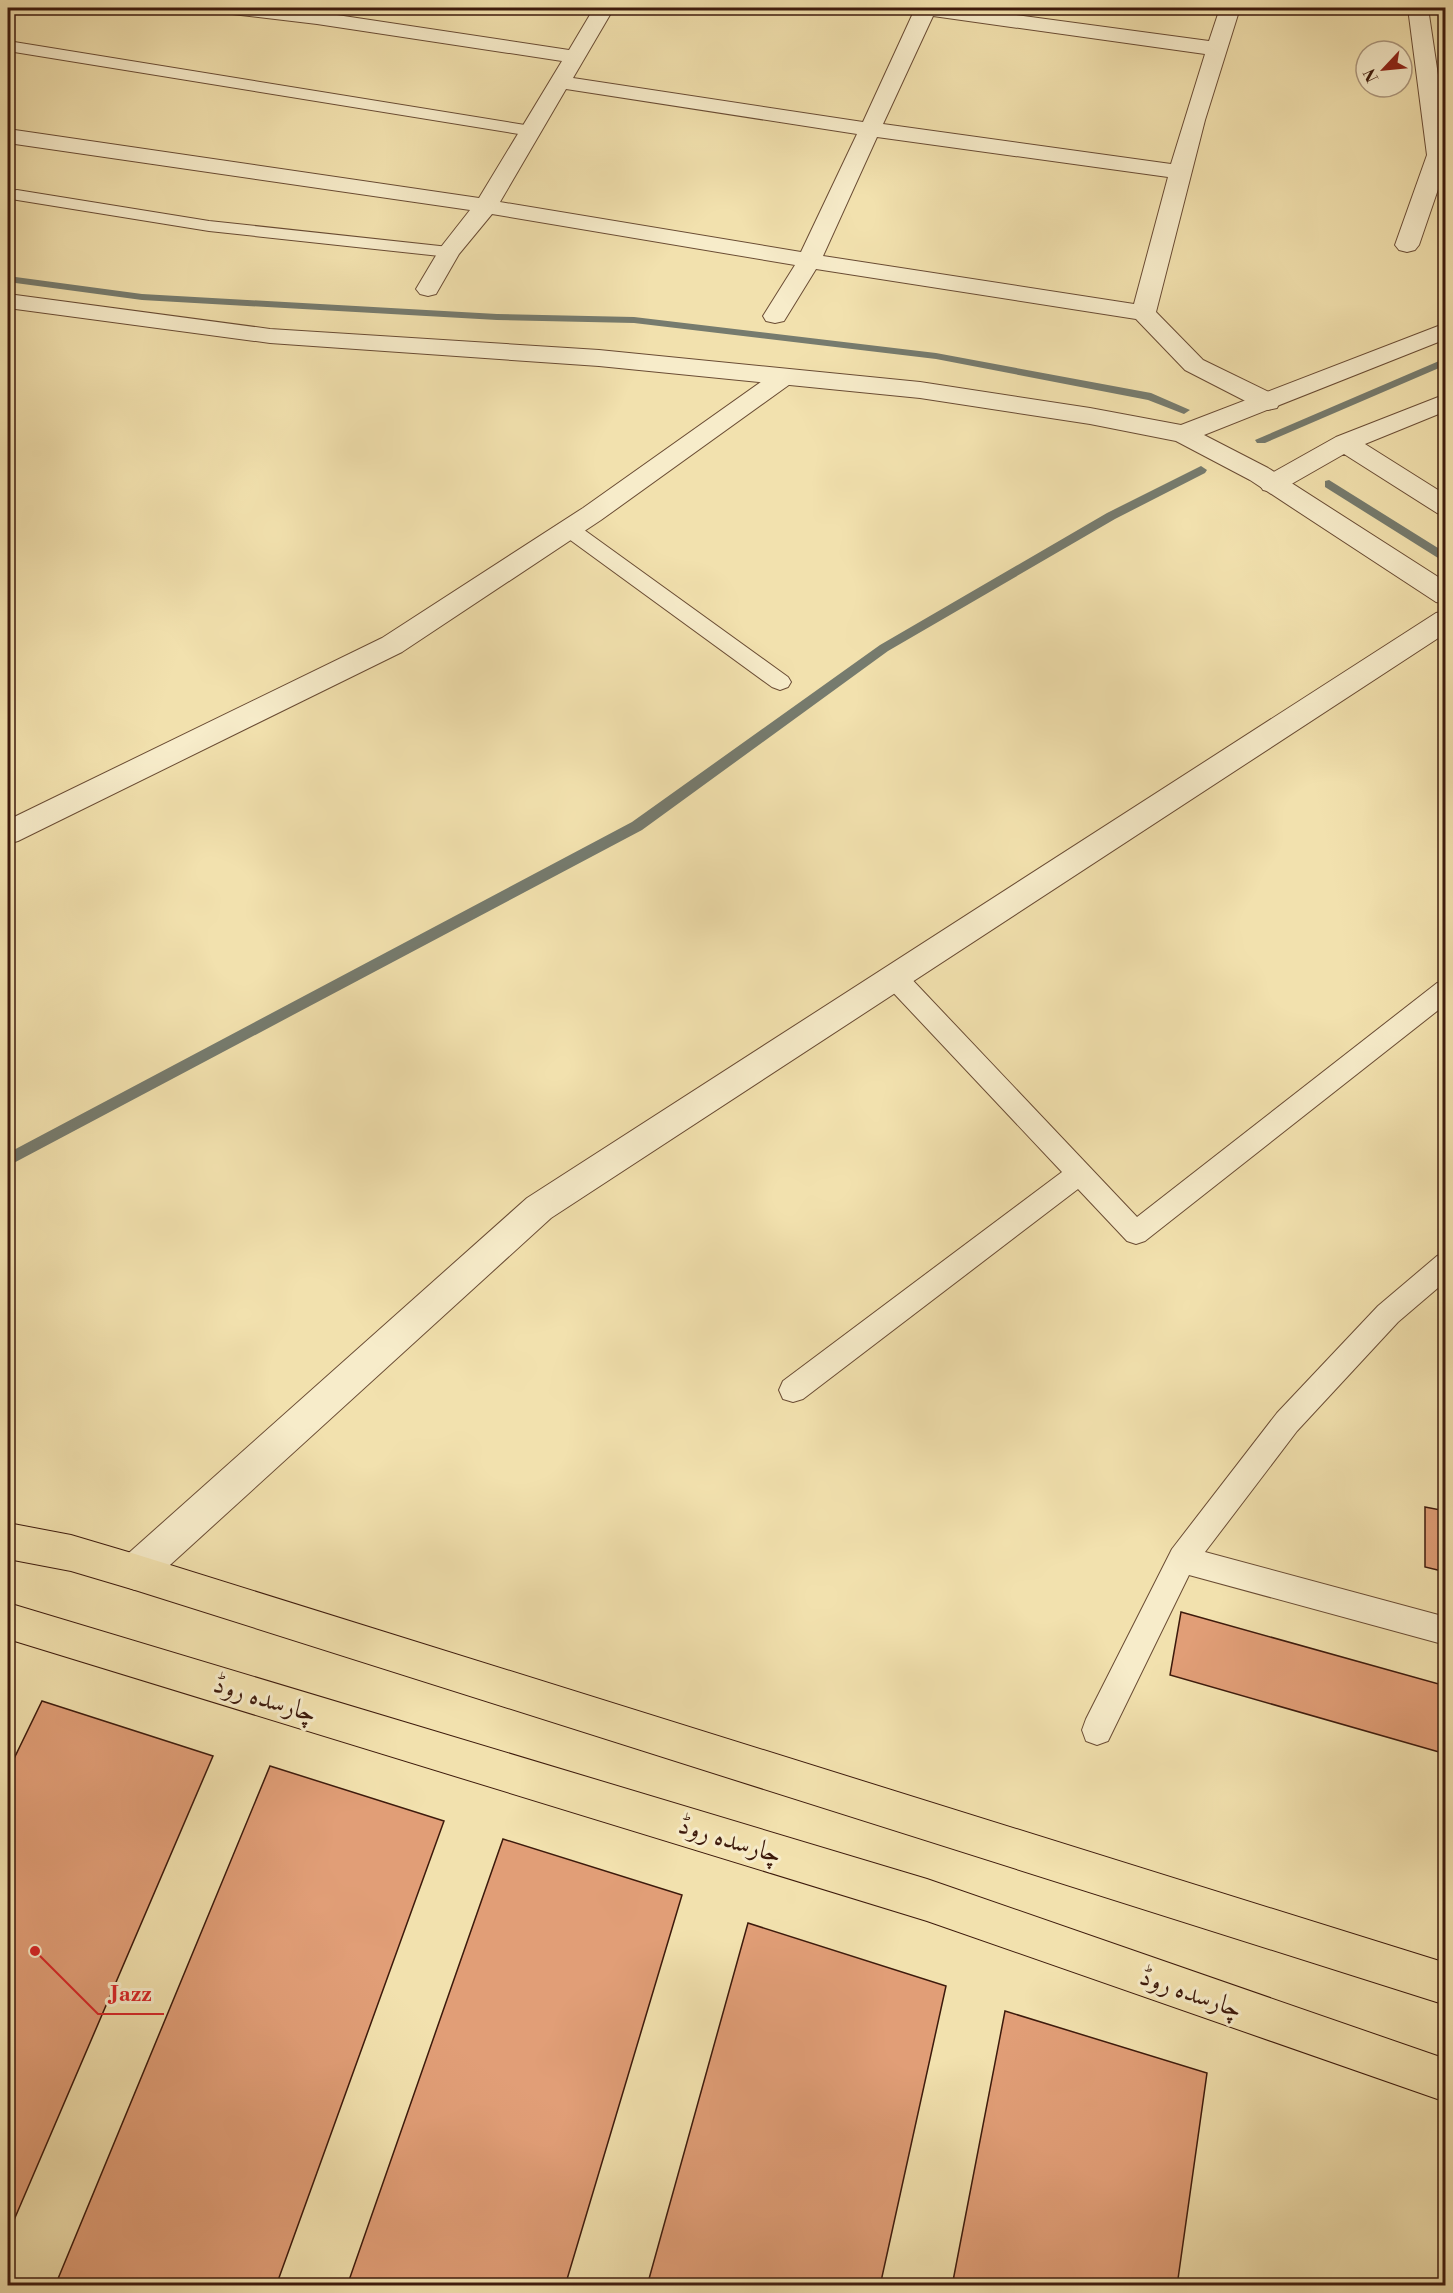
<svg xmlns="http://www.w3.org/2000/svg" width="1453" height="2293" viewBox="0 0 1453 2293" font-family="'Libre Bodoni',Amiri,serif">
  <rect width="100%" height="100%" fill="#f2e1ae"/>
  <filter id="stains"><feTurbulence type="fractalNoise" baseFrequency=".00333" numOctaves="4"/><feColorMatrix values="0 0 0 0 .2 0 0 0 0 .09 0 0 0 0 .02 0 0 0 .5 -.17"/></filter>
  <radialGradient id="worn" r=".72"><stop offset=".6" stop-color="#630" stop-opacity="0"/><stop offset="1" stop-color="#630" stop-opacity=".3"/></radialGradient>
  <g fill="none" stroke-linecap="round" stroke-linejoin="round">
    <path fill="#767b6e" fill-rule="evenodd" d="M8,276l134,18 355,20 137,3 302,36 215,40 39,17 -6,4 -36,-14 -212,-41 -302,-36 -137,-3 -355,-20 -134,-18z
      M1446,358v7l-181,78h-8l-2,-3z
      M1201,466l6,4 -2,3 -90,46 -227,132 -246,179 -634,336v-13l624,-331 248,-177 227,-132z
      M1329,480l117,73v10l-121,-76v-6z"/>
  </g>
  <path fill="#e19e77" stroke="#3d1a0c" stroke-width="1.5" d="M1425,1507l21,4v61l-21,-5z
    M1181,1612l265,74v68l-276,-79z
    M42,1701l171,55 -205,478v-463z
    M270,1766l174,55 -168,465h-221z
    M503,1839l179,56 -117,391h-218z
    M748,1923l198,63 -66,300h-233z
    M1005,2011l202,62 -30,213h-225z"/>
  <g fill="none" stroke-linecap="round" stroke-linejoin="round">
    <g stroke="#6a4c34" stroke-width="2">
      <path id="service" d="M8,41l523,85 6,1 3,4 -3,4 -6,1 -523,-85z
        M17,190l192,31 240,26 6,1 3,4 -3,4 -6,1 -240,-26 -198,-32 -3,-4 3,-4z
        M569,522l7,2 212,153 3,5 -3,5 -8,3 -8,-3 -210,-153 -3,-5 3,-5z
        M895,968l9,3 233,246 300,-234 9,-2v23l-301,237 -9,3 -9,-3 -49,-52 -275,210 -10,3 -10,-3 -4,-9 4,-9 279,-209 -176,-187 -3,-7 3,-7z
        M1446,1253v28l-48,41 -101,109 -92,121 241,65v28l-257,-70 -81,166 -11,4 -11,-4 -4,-11 4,-11 86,-170 105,-136 101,-107 59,-50z"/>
    </g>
    <g stroke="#6a4c34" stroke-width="2">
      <path id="minor" d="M222,8h59l36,4 252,38 25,-42h20l-41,70 290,44 51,-111 -1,-3h51l245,33 11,-33h20l-35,112 -49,192 47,48 74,36 3,6 -3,6 -9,2 -9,-2 -74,-38 -49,-51 -320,-50 -32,52 -9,2 -9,-2 -3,-5 32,-51 -303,-51 -33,40 -23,40 -8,2 -8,-2 -4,-5 25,-42 29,-37 -462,-67v-14l471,69 83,-137 -245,-37 -85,-10 -7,-2zM933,16l272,38 -34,110 -288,-40zM566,89l291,45 -56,118 -301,-50zM877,137l291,40 -34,127 -311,-48z
        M1408,8h20l18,121v37l-27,79 -4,5 -8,2 -8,-2 -4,-5 32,-90z
        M784,369l9,3 3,5 -3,5 -192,138 -199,132 -384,189 -10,3v-24l374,-182 201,-130 192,-136z
        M1446,394v17l-81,33 81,51v21l-9,-3 -93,-59 -63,36 -9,2 -9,-2 -4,-6 4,-6 73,-41z
        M1446,611v22l-895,585 -403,367 -13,5 -13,-5 -6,-13 6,-13 405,-361 909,-585z"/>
    </g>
    <g stroke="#6a4c34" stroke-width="2">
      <path id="tertiary" d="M8,294l262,35 329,21 321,32 170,26 91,17 265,-102v16l-242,96 64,33 178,114v22l-10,-2 -186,-122 -74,-39 -86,-17 -170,-26 -321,-32 -329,-23 -262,-35z"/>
    </g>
    <g stroke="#3d1a0c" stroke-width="2">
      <path id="primary" d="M8,1523l63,12 64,19 1311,409v42l-1311,-415 -64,-19 -63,-12z
        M8,1603l919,276 519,180v43l-519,-181 -919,-282z"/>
    </g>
    <use href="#service" fill="#f7ecca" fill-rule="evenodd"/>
    <use href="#minor" fill="#f7ecca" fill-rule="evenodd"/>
    <use href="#tertiary" fill="#f7ecca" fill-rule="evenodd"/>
    <use href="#primary" fill="#f2e1ae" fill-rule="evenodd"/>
  </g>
  <g text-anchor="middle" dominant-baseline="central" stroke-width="6" stroke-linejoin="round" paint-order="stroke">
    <g font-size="26" fill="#3d1a0c" stroke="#f7ecca">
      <text transform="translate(265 1699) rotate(17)">چارسدہ روڈ</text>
      <text transform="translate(730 1840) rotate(17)">چارسدہ روڈ</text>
      <text transform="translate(1191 1993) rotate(19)">چارسدہ روڈ</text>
    </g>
  </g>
  <path fill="none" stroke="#d62828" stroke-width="2" d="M35 1951L98 2014H164"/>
  <circle fill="#d62828" stroke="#f7ecca" stroke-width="2" cx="35" cy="1951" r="6"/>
  <g font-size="22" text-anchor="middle" font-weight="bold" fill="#d62828" stroke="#f7ecca" stroke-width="6" stroke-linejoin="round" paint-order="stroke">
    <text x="131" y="2001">Jazz</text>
  </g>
  <rect width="1453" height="2293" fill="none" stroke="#f2e1ae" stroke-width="30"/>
  <rect x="9" y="9" width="1435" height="2275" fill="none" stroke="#3d1a0c" stroke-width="3"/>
  <rect x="15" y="15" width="1423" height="2263" fill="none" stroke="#3d1a0c" stroke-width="1.5"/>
  <g transform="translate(1384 69) rotate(244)"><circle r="28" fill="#f7ecca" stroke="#ad987e" stroke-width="1.5"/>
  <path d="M0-4.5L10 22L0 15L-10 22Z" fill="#8f2418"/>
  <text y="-9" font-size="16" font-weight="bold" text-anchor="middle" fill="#3d1a0c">N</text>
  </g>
  <rect width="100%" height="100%" filter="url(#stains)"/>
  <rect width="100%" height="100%" fill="url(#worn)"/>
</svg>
